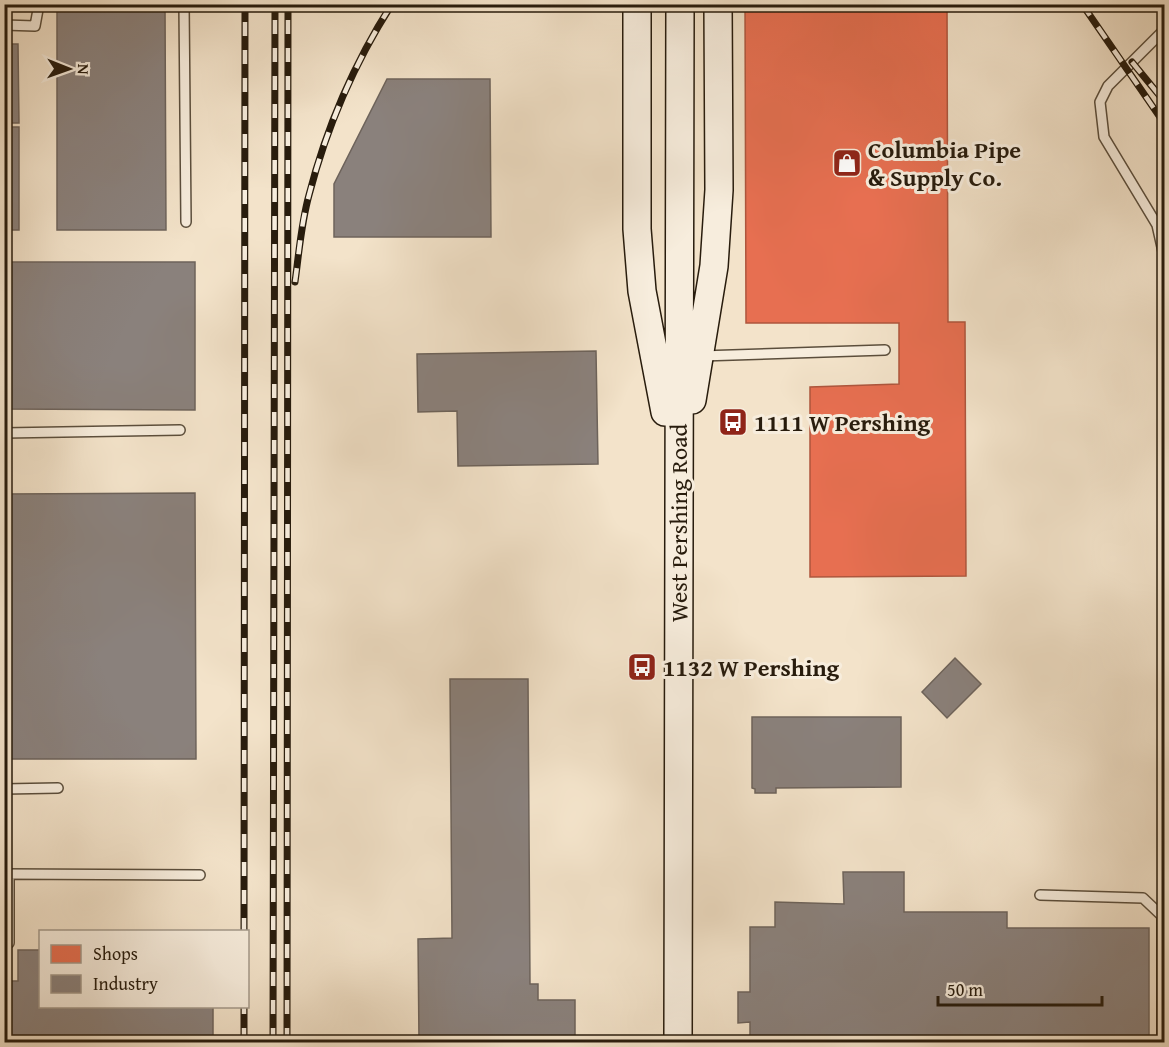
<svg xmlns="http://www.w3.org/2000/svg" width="1169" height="1047" viewBox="0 0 1169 1047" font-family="'Gentium Book Plus',serif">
  <rect width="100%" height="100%" fill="#f3e3ca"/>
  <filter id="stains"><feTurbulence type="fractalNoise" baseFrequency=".00333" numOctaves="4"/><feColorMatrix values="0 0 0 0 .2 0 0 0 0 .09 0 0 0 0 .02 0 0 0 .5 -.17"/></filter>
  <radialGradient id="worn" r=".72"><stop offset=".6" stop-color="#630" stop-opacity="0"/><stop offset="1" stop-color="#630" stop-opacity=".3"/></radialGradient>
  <path fill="#e76f51" stroke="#ae563d" stroke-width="1.5" d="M745,4h202l1,318h17l1,254 -156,1v-190l89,-3v-61h-153z"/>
  <path fill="#8a817c" stroke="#6d635b" stroke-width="1.5" d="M57,4h108l1,226h-109z
    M4,44h14l1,79h-15z
    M387,79h103l1,158h-157v-53z
    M4,127h15v103h-15z
    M4,262h191v148l-191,-1z
    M596,351l2,113 -140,2 -1,-55 -39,1 -1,-58z
    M195,493l1,266h-192v-265z
    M955,658l26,26 -34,34 -25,-26z
    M450,679h78l2,305h8v16h37v42h-156l-1,-103 34,-1z
    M752,717h149v70l-125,1v5h-21v-4l-3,-1z
    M843,872h61v40h103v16h142v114h-399v-20l-12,1v-31h12v-65h25v-25l69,2z
    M18,950h22v56h173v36h-209v-61h14z"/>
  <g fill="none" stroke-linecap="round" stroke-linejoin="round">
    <g stroke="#5b4e3c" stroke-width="12">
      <path id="lane" d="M184,4l2,218
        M4,25l31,1 4,-22
        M1164,30l-56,56 -8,16 4,35 53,88 7,31
        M701,356l184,-6
        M4,433l176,-3
        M4,789l54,-1
        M4,874l196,1
        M1040,895l103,3 19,18v126
        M4,943h5v-69"/>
    </g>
    <g stroke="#281c0d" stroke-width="30">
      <path id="secondary" d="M637,4v225l5,62 23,121
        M692,400l22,-134 5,-76 -1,-186
        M678,1042l2,-1038"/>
    </g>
    <use href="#lane" stroke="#f7eddd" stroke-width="9"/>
    <use href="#secondary" stroke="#f7eddd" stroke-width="27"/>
    <g stroke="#281c0d" stroke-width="7">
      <path id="rail" d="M1082,4l82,119
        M1132,62l32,39
        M295,282c4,-29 6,-58 14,-87 17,-66 46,-133 83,-191
        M244,932l1,-928
        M244,1042v-36
        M273,1042l2,-1038
        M287,1042l1,-1038"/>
    </g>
    <use href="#rail" stroke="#f7eddd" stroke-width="4.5" stroke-dasharray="14" stroke-linecap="butt"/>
  </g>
  <defs>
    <g id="shop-square" transform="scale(1.5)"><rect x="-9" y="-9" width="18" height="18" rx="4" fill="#8f2418" stroke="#f7eddd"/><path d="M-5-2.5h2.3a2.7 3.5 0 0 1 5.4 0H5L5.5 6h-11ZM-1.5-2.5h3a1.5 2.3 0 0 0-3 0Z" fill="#fff"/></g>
    <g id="bus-square" transform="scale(1.5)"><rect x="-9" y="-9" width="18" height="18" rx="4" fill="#8f2418" stroke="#f7eddd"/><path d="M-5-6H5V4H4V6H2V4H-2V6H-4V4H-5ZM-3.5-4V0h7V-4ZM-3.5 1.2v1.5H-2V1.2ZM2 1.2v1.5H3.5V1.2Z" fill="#fff"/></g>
  </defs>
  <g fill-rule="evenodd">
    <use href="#shop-square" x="847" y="163"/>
    <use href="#bus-square" x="733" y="422"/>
    <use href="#bus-square" x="642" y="667"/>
  </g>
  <g text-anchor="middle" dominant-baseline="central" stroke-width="6" stroke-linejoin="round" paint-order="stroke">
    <g font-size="24" font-weight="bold" fill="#281c0d" stroke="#f7eddd" text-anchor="start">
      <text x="868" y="149">Columbia Pipe<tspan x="868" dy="28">&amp; Supply Co.</tspan></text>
      <text x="754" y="422">1111 W Pershing</text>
      <text x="663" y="667">1132 W Pershing</text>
    </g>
    <g font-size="24" fill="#281c0d" stroke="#f7eddd">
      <text transform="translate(678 523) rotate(-90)">West Pershing Road</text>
    </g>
  </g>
  <rect width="1169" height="1047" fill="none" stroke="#f3e3ca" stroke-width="24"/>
  <rect x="6" y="6" width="1157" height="1035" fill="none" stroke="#281c0d" stroke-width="3"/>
  <rect x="12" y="12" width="1145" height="1023" fill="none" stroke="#281c0d" stroke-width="1.5"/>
  <rect x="39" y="930" width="210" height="78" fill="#f7eddd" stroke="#a4998a" stroke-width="1.5"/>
  <rect x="51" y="945" width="30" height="18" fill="#e76f51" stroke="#a4998a" stroke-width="1.5"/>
  <text x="93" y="960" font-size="18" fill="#281c0d">Shops</text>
  <rect x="51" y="975" width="30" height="18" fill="#8a817c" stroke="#a4998a" stroke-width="1.5"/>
  <text x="93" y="990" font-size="18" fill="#281c0d">Industry</text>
  <g transform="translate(69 69) rotate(91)" stroke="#f7eddd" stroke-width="4.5" paint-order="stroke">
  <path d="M0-4.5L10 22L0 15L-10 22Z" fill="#281c0d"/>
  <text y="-9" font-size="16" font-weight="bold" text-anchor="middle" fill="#281c0d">N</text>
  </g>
  <path d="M938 996v9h164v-9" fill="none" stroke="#281c0d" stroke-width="3"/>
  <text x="947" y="996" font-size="18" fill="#281c0d" stroke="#f7eddd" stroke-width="4.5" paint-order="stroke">50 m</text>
  <rect width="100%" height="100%" filter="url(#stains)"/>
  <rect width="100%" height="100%" fill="url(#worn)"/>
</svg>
